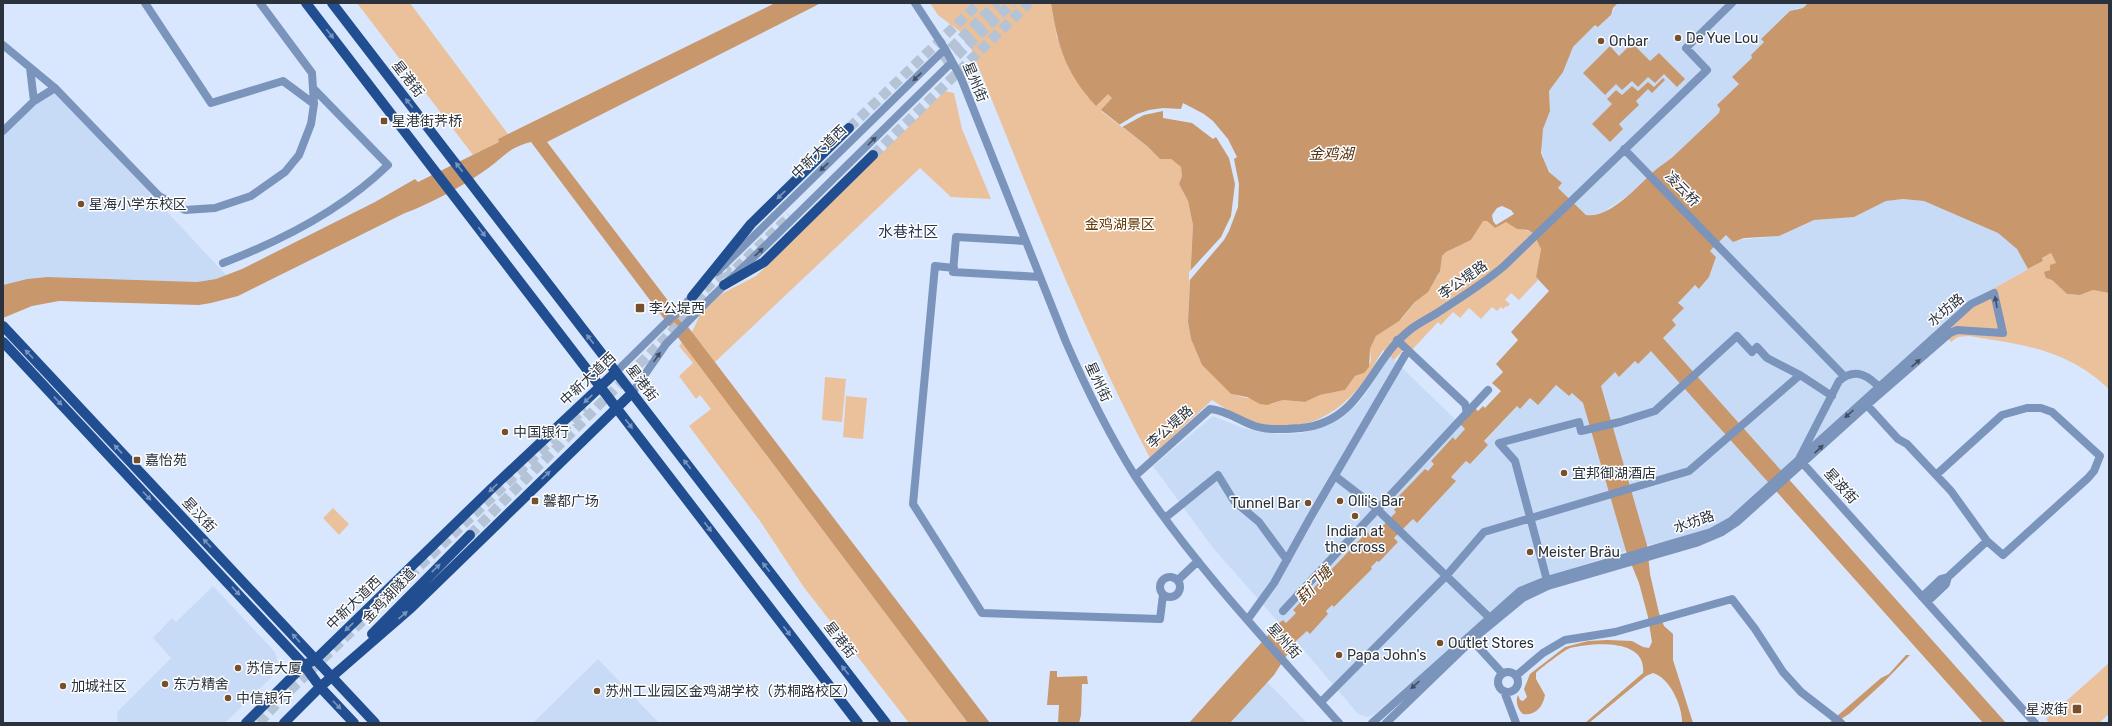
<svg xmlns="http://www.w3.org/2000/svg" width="2112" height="726" viewBox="0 0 2112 726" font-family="Rubik,'Noto Sans SC',sans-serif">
  <rect width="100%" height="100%" fill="#d8e7fe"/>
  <path fill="#c8dbf6" d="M1808,3l-5,5h-6l-36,31 3,3 -13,13 2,3 -20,19 6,7 -22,21 3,4 -1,4 -42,40 -23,18 -25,24 -26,17 -12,4 -5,-1 -28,-27 4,-5 -9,-7 -6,-9 -7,-21 3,-17 7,-18 -1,-20 14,-19 10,-25 23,-23 3,3 12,-12 6,-11z
    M50,89l25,24 151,162 -10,4 -19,3 -150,-5 -20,2 -24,6v-152z
    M1903,199l21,2 74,32 19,16 11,20 -57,32 -236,213 -26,16 -34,10 -28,5 -46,-159 14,-14 20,-11 3,3 38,-39 -4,-5 6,-17 17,-18 5,4 6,-8 5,-8 5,-16 -6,-6 16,-16 13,5 40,-4 27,-13 14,-5 34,-1 32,-16z
    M1389,355l76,74 -10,11 -2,-2 -21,23 2,3 -7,7 -1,-2 -32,32 4,4 -2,7 -20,21 -5,3 -4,-4 -40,42 2,2 -7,7 -2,-2 -27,29 3,3 -10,10 -3,-3 -4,3 -66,-75 -60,-82 60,-50 30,12 35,6 24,-1 27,-8 24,-17 13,-14z
    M1556,385l13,11 3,-3 11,10 43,148 -84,27 -38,23 -129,113 -7,3 -10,-3 -62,-73 11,-10 3,3 18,-20 -2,-3 6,-6 3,2 37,-38 -2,-2 7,-6 2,1 19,-20 -4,-3 19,-20 4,4 38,-42 -4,-4 15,-16 4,3 18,-19 -4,-3 33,-36 3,3 10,-11 8,6z
    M213,586l62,66 4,15 -4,7 -50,49h-107l-1,-11 54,-54 -18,-20 19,-20 4,4z
    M598,659l61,64h-126z
    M1267,682l15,15 25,26h-77z"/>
  <path fill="#ebc19b" d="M357,3h53l98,131 -10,5 1,3 -26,13z
    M930,3h121l6,35 56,60 -12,13 46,35 13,13h11l10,8 1,9 -3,8 9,17 5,24 -5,97 3,17 11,26 29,29 40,10 12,-4 22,2 15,-7 25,-5 10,-14 9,-3 7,-12 -1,-12 6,-13 26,-18 36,-42 4,-20 4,-4 25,-12 11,-19h5l8,7 10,-6 5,1c14,13 24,0 31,26l-5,28 2,3 -19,20 -8,-7 -6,7 5,4 -3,3 -1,-1 -3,3 -2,-2 -4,4 -5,-4 -11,12 -12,-11 -9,10 -7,-6 -12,13 -3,-3 -28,30 -5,-4 -11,12 -11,-10c-6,9 -11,20 -18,29 -23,34 -61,55 -103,45 -18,-4 -34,-14 -50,-24l-62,58c-72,-136 -126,-280 -184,-422l-28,-21z
    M945,91l9,2 8,36 29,70 -40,-2 -31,-29 -205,194 61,82 -10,10 202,269h-59l-106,-137 -43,-65 -71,-95 22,-17 -11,-14 -4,4 -17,-23 14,-13 -14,-17 13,-14 9,-19 8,-10 16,-11 31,-16z
    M2051,253l5,10 -4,17 15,14 13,1 13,-5 16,3v96c-43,-40 -85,-44 -140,-53l-11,1 -7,5 -12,-13 32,-28 72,-40 -1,-3z
    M825,377l21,2 -4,43 -20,-2z
    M846,396l21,2 -4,41 -20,-2z
    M333,508l16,16 -10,11 -16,-17z
    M2109,663v51l-10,9h-50l-3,-4z"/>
  <path fill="#c8976c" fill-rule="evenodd" d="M775,3h46l-274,139 443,581h-22l-437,-581c-24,6 -26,15 -44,27 -22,16 -57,35 -82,44l-167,83 -27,7 -12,2 -140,-4 -27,5 -29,12v-33l24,-6 20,-2 150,5 19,-3 26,-10 133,-67 40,-23 3,3 81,-40 -1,-3z
    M1051,3h567l-5,5 -2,7 -13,12 -3,-2 -22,22 -10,25 -14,19 1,20 -7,18 -2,24 8,19 13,11 -4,5 28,27c23,4 51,-28 67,-43 8,-7 17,-12 24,-19 14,-13 28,-27 42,-40l1,-4 -3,-4 22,-21 -7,-7 20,-19 -1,-3 13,-13 -3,-3 29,-28 13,-3 5,-5h301v290l-16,-3 -13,5 -13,-1 -15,-14 -6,-2 -2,-6 6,-2v-5l6,-2 -5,-10 -9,5 1,3 -15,8 -11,-20 -19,-16 -74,-32 -21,-2 -17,2 -32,16 -40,3 -35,16 -35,2 -11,4 -7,-7 -16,16 6,6 -7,20 -10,12 -4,-4 -17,18 6,5 -12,12 4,5 -13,13 343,385h-23l-332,-372 -13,13 -3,-3 -16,16 -4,-5 -14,14 46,159 3,29 9,39 5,13 9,8v26l20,63h-11c1,-16 -12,-45 -29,-50l-7,3 -57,47h-4l58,-50c4,-36 -52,-30 -73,-25 -4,1 -31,21 -34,25v6l9,16c-2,12 -10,21 -22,19 -5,-4 -8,-13 -5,-19l2,5 3,1 4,-4 -3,-8 6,-15 35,-27 23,-6 19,-1 25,1 11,6 6,1 3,-6 -4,-25 -9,-34 -13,-32 -43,-148 -11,-10 -3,3 -13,-11 -18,20 -8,-7 -10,11 -3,-3 -33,35 4,4 -18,19 -4,-3 -15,16 5,4 -39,42 -4,-4 -19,19 4,4 -19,20 -2,-1 -6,6 1,2 -38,38 -2,-2 -6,6 2,3 -18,20 -3,-3 -11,10 -22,34 -44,48h-41l90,-100 4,-3 3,3 10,-10 -3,-3 27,-29 3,2 6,-7 -2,-2 40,-42 4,3 4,-3 1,1 20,-21 -2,-2 4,-5 -4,-4 31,-32 3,2 6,-7 -3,-3 22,-24 2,3 10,-11 -5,-5 15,-16 3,3 5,-5 2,2 16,-17 -9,-8 11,-11 -7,-8 22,-24 -7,-8 38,-41 -13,-14 5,-28 -7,-15 -6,-4 -11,-1 -11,-7 -11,6 -8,-7h-4l-12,19 -25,12 -4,4 -2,15 -12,21 -13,10 -16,19 -23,15 -6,13 -1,18 -5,6 -9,3 -10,14 -25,5 -15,7 -22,-2 -16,5 -7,-1 -13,-7 -16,-3 -29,-29 -11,-26 -3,-17 5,-97 -5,-24 -9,-17 3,-8 -1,-9 -10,-8h-11l-13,-13 -46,-36 11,-12 -4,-4 -12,12c-31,-34 -38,-59 -45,-103zM1502,206l9,4 3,4 -18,11 -3,-4 -1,-6 5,-7z
    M1632,43l18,18 9,-8 26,26 -8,8 -13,-13 -9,9 -7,-6 -10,10 -6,-6 -10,9 -6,-6 -11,11 -22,-22 27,-27 9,10z
    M1663,78l2,2 -13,13 -4,-4 -12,12 3,4 -20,19 4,5 -13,13 -18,-18 20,-20 -5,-5 9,-9 6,5 10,-9 6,5 10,-9 6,5z
    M1906,655h4l-26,27 -35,32 -14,9h-6l52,-45 8,-4z
    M1050,671h7v6l30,-1 1,8h-6l-1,31 -2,8h-21l1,-18h-12z"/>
  <path fill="#d8e7fe" d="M1183,103l21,11 9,7 15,18 9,18 -3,2 5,25 -1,23 -9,24 -5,9 -35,41v-9l32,-35 10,-21 4,-32 -6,-26 -13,-21 -3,2 -21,-16 -29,-5v-7l-19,4 -22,12 -3,-2 18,-11 12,-4 14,-2 18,1z"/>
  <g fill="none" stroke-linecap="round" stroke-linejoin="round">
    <path stroke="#b5c3d7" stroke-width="10" stroke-dasharray="10 5" stroke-linecap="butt" d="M940,59l57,-56
      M946,66l66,-63
      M849,128l130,-125
      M873,155l156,-152
      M725,279l65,-63
      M694,300l35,-34
      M470,535l236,-238
      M259,723l24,-26 302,-289"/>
    <path stroke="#7b94bb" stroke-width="8" d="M145,3l66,100 72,-22 31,23
      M915,3l30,46 16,29 105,264c20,46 42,91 69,134 59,89 133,167 204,247
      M3,45l52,43 104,108 26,14 30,-2 36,-12 34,-24 14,-17 12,-31 3,-20 -2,-31 -52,-70
      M30,68l4,33
      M3,131l31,-30 21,-13
      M1624,149l220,227
      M1025,241l-69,-4 -3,35 87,5
      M223,263c60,-23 119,-53 165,-98l-74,-76
      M954,268l-19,-2 -22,238 69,109 178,6 3,-24
      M717,272l228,-223
      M1397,340l68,64 2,9
      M616,372l80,-79
      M1882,390c-12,-13 -26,-24 -43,-9l-40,78 236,264
      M632,393l34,-49 45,-46 50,-48 191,-188
      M1867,405l31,34 9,5 44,47 36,50 -39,36
      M1936,475l66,-60 25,-7h14l11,4 48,44 -6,15 -6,7 -85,77 -16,-14
      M1135,476l75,-67c15,1 29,11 42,16 15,6 34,4 49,3 62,-6 68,-67 110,-99 8,-6 18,-11 26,-16 23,-15 46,-29 67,-47l203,-196 -21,-22 46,-45
      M1335,476l44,34
      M1381,513l112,108
      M1165,518l53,-43 16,26 25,21 28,38
      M1160 587a10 10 0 1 1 20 0a10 10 0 1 1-20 0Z
      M1178,580l20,-19
      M1548,584l-33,-123 -16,-18 80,-21 2,9 39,-9 35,-11 82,-75 15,16 5,-5 10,11 33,17
      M1922,597l19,-18 7,-2 -2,7 -19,18
      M1283,611l205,-221
      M1248,619l26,-36 36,-65 98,-168
      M1472,640l30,33
      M1498 682a10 10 0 1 1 20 0a10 10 0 1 1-20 0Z
      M1517,675l26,-22 22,-13 50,-8 117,-33 23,30 28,43 18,20 40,31
      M1504,691l12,32
      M1321,702l126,-127 37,-43 205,-61 111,-96 32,21
      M1372,723l148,-132 27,-11 164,-48 20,-11 240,-217 23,-11 9,40 -46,-3 -7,3 -83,72 -130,117 -15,10 -26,11 -148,43 -25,12 -51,42 -86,83"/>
    <path stroke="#214e91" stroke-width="10" d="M306,3l552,720
      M332,3l554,720
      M724,285l40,-23 109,-107
      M692,297l59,-73 98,-96
      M3,326l372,397
      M3,342l301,323 16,22 34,36
      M372,634l98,-99
      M246,723l58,-58 11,-5 176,-171 125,-117
      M284,723l36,-36 91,-79 221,-215"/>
  </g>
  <defs><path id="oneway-solid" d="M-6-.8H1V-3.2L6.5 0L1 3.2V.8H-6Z"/></defs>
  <g fill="#7a95bd">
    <use href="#oneway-solid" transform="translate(330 34) rotate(52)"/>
    <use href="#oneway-solid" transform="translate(409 103) rotate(-128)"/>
    <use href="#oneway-solid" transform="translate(459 167) rotate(-127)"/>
    <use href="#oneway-solid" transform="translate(781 195) rotate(136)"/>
    <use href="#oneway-solid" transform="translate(482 232) rotate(53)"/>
    <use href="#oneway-solid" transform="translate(590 339) rotate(-128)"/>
    <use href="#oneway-solid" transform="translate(29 354) rotate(-133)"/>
    <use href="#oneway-solid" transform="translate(588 399) rotate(137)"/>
    <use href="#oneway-solid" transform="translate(58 401) rotate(47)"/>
    <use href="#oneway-solid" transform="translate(629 424) rotate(53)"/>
    <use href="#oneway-solid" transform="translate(118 449) rotate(-133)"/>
    <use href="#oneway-solid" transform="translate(687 464) rotate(-128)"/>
    <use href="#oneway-solid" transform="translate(546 475) rotate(-44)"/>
    <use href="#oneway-solid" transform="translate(493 488) rotate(137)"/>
    <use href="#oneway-solid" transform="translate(147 496) rotate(47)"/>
    <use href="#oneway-solid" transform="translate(708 527) rotate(53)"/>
    <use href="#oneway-solid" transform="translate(207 543) rotate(-133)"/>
    <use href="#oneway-solid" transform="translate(766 567) rotate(-128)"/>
    <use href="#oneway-solid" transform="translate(436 568) rotate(-44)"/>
    <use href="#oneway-solid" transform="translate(236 591) rotate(47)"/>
    <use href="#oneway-solid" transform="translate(403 615) rotate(-41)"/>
    <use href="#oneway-solid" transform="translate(349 627) rotate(136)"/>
    <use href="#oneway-solid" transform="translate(787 631) rotate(53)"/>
    <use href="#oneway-solid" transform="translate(296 638) rotate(-133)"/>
    <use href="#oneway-solid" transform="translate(845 670) rotate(-128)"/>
    <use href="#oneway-solid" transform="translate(337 705) rotate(46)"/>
  </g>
  <g fill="#424f63">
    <use href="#oneway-solid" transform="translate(917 77) rotate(136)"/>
    <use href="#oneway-solid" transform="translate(872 141) rotate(-45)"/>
    <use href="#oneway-solid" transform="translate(824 167) rotate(136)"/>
    <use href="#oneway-solid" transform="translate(759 252) rotate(-43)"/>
    <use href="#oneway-solid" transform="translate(1996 302) rotate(-101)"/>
    <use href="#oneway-solid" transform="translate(657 357) rotate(-55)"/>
    <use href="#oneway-solid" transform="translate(1916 363) rotate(-41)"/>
    <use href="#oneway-solid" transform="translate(1849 414) rotate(138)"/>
    <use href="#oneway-solid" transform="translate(1819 449) rotate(-43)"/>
    <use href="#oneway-solid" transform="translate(1415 685) rotate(138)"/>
  </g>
  <g fill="#76502c" stroke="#fff" stroke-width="1.5">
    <circle cx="1678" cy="38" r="4"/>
    <circle cx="1601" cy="41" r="4"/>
    <rect x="380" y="117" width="8" height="8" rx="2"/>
    <circle cx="81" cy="204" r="4"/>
    <rect x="635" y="303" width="10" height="10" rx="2"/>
    <circle cx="505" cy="432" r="4"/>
    <rect x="133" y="456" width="8" height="8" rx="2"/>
    <circle cx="1564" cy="473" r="4"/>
    <rect x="531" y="497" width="8" height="8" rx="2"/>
    <circle cx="1340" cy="501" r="4"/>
    <circle cx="1308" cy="503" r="4"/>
    <circle cx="1355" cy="516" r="4"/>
    <circle cx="1530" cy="552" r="4"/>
    <circle cx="1440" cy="643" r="4"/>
    <circle cx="1339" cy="655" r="4"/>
    <circle cx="238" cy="668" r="4"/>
    <circle cx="165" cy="684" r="4"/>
    <circle cx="63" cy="686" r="4"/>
    <circle cx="597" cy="691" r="4"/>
    <circle cx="228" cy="698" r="4"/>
    <rect x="2072" y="704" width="10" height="10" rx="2"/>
  </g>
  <g text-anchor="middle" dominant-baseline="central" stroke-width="3" stroke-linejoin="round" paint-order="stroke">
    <g font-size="14" fill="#2a323d" stroke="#fff" text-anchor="start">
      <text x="1686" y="38">De Yue Lou</text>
      <text x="1609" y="41">Onbar</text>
      <text x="392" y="121">星港街荠桥</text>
      <text x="89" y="204">星海小学东校区</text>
      <text x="649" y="308">李公堤西</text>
      <text x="513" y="432">中国银行</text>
      <text x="145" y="460">嘉怡苑</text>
      <text x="1572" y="473">宜邦御湖酒店</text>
      <text x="543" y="501">馨都广场</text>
      <text x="1348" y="501">Olli's Bar</text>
      <text x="1300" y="503" text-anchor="end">Tunnel Bar</text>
      <text x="1355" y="531" text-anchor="middle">Indian at<tspan x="1355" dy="16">the cross</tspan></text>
      <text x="1538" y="552">Meister Bräu</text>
      <text x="1448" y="643">Outlet Stores</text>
      <text x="1347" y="655">Papa John's</text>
      <text x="246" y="668">苏信大厦</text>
      <text x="173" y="684">东方精舍</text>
      <text x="71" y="686">加城社区</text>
      <text x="605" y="691">苏州工业园区金鸡湖学校（苏桐路校区）</text>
      <text x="236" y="698">中信银行</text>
      <text x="2068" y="709" text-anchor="end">星波街</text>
    </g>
    <g font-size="14" fill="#2a323d" stroke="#fff">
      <text transform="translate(408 79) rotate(52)">星港街</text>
      <text transform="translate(975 82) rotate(67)">星州街</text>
      <text transform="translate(819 152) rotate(-44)">中新大道西</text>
      <text transform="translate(1682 189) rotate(46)">凌云桥</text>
      <text transform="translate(1463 280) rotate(-35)">李公堤路</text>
      <text transform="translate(1946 310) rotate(-40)">水坊路</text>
      <text transform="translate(588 379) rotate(-43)">中新大道西</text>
      <text transform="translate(1098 382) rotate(65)">星州街</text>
      <text transform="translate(642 383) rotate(53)">星港街</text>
      <text transform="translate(1170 427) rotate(-42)">李公堤路</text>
      <text transform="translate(1841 486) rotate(48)">星波街</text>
      <text transform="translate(199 515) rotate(47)">星汉街</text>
      <text transform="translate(1694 522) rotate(-19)">水坊路</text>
      <text transform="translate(389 596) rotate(-46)">金鸡湖隧道</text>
      <text transform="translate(354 603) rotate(-44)">中新大道西</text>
      <text transform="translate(840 640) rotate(52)">星港街</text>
      <text transform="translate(1284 641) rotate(48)">星州街</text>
    </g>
    <g font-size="14" fill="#653700" stroke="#fff">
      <text x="1120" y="224">金鸡湖景区</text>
    </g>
    <g font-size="15" font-style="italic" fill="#533210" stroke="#fff">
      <text x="1331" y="154">金鸡湖</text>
      <text transform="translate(1314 585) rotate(-47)">葑门塘</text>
    </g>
    <g font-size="15" fill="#29374e" stroke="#fff">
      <text x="908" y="232">水巷社区</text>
    </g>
  </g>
  <rect width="2112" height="726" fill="none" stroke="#2a323d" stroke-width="8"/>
</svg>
